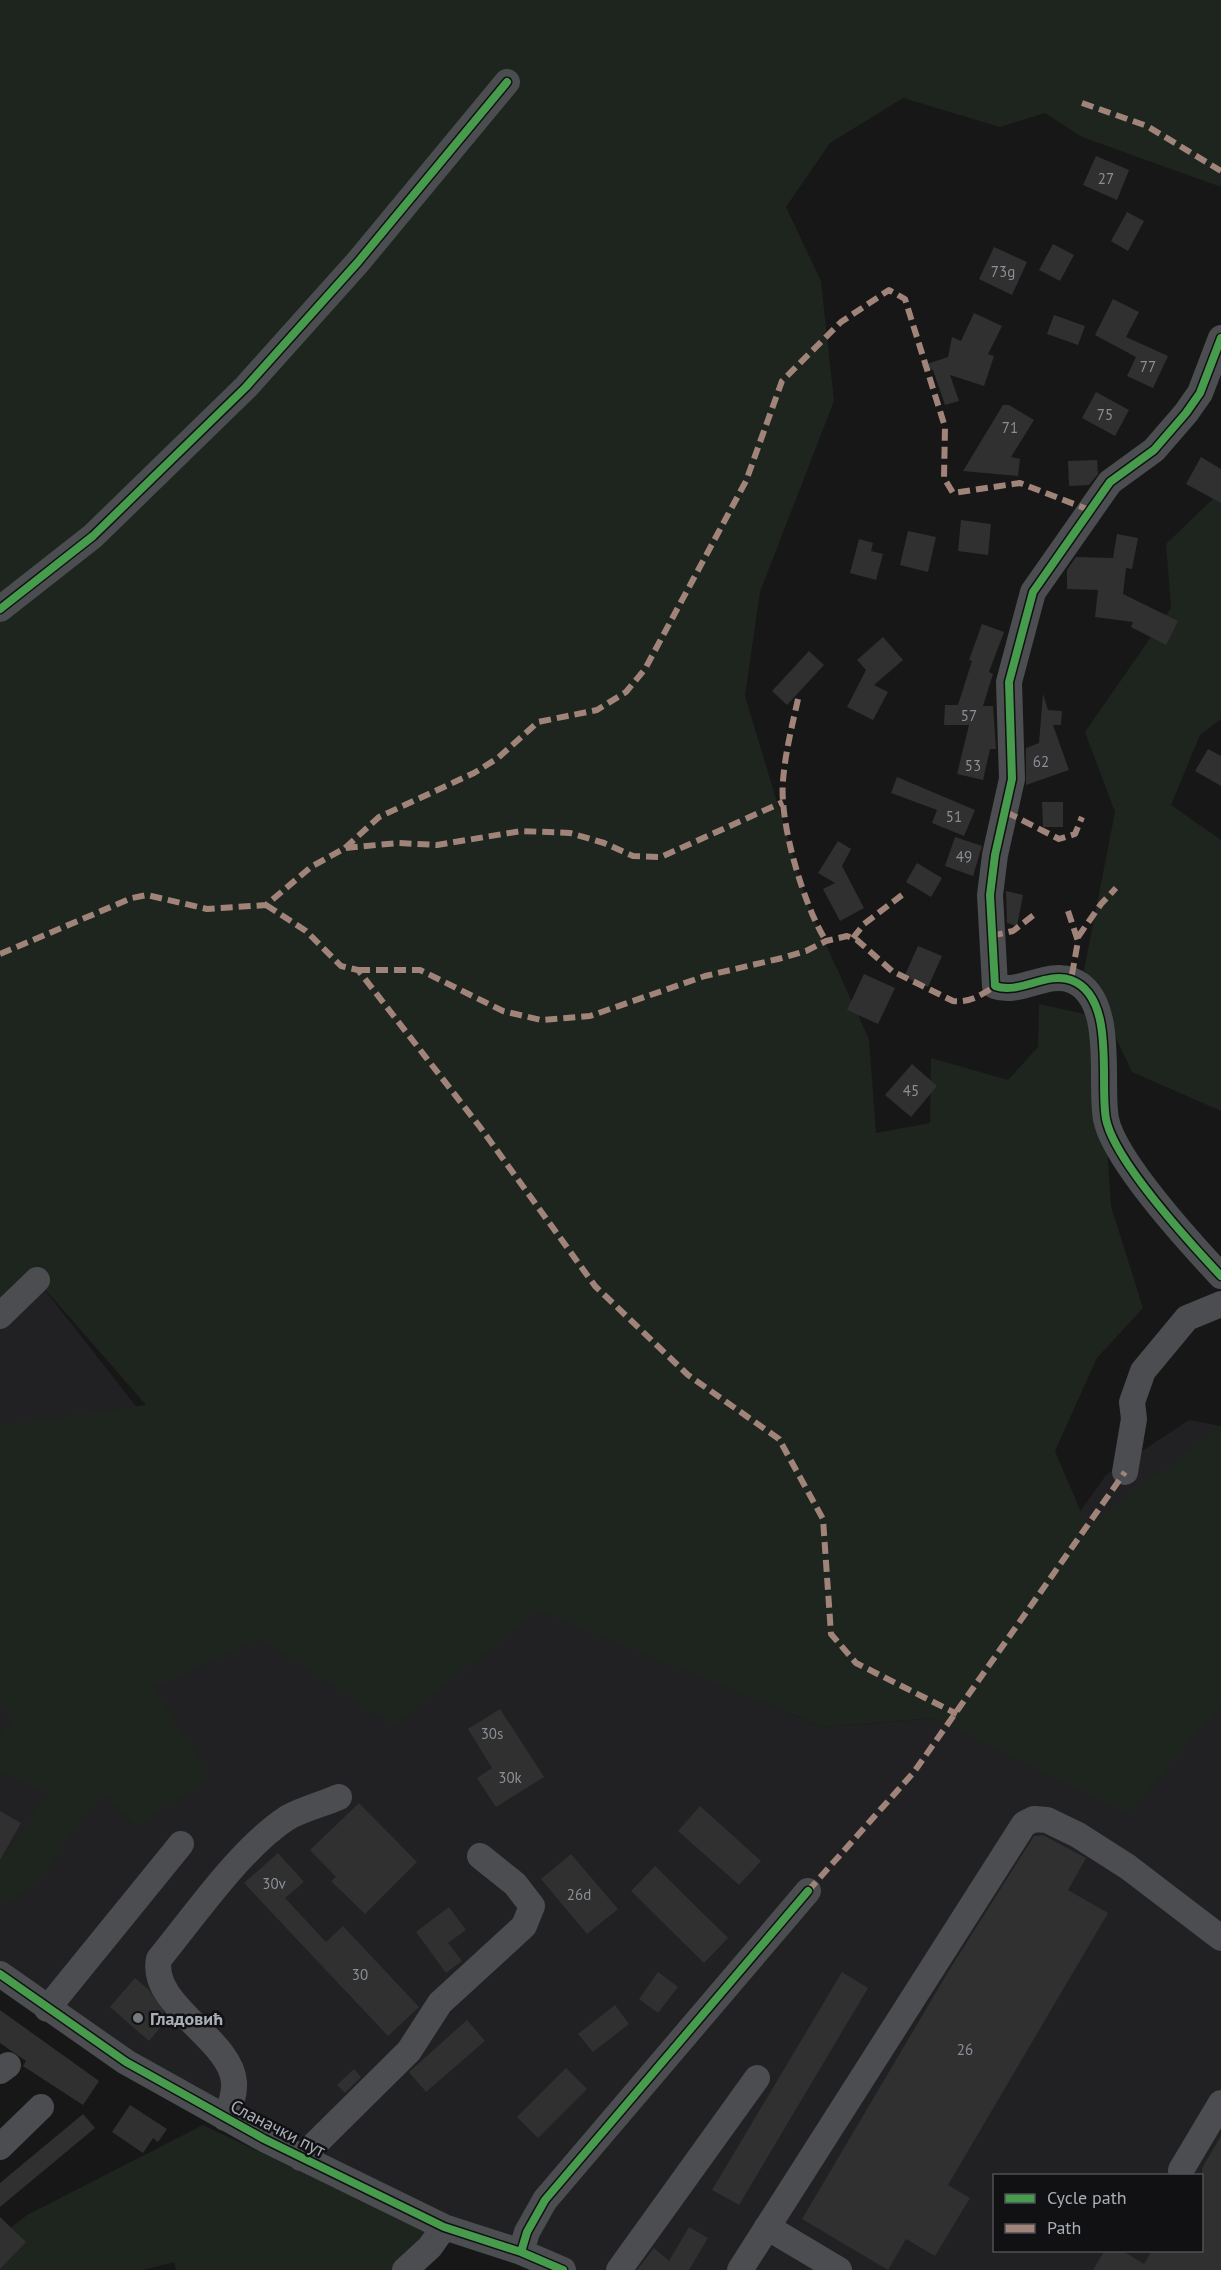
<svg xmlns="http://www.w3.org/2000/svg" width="1221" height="2270" viewBox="0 0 1221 2270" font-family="'PT Sans',sans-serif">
  <rect width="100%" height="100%" fill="#171717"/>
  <path fill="#212123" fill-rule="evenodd" d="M37,1280l167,213 334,117 285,117 111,-9 172,-243 83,-55 32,6v844h-658l-162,-63 -401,-233v-670zM994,2176h208v74h-208z"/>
  <path fill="#1e241e" d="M0,0h1221v187l-139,-50 -37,-24 -45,14 -97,-29 -73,45 -44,64 35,74 13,120 -74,191 -15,104 63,209 61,134 7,94 54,-10 1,-65 77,22 30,-33 1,-43 59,13 13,189 32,102 -46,50 -42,93 32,75 134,-100v279l-93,109 -194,-96 -111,9 -285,-116 -144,115 -133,-87 -107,49 57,89 -74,50 -33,-32 -22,23 -41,61 -41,29v-52l6,-3 42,-59 -48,-23v-35l15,-17 -15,-18v-276l146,-20 -109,-125 -37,36z
    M1221,491v228l-21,16 -29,70 50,35v271l-89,-39 -48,-102 31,-158 -30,-80 86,-124 -5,-64z
    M203,2125l236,112 -34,33h-229l-2,-8 -31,8h-143v-34l27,-21z"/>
  <path fill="#303031" d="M1096,156l33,14 -12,30 -34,-15z
    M1127,212l17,9 -16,30 -17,-10z
    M1053,244l21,11 -14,26 -21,-11z
    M994,247l33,15 -15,33 -33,-16z
    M1113,299l26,13 -13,25 42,19 -15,32 -26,-12 9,-19 -41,-22z
    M974,313l28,13 -14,28 6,2 -10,30 -34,-11 9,26 -14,4 -12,-35 -12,-4 27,-9 4,-20 9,4z
    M1054,315l31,11 -7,19 -31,-11z
    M1096,392l33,18 -14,26 -33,-18z
    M1003,405h6l25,15 -23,37 9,2 -2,17 -55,-5z
    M1201,457l20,12v34l-35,-19z
    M1097,460l1,14 -9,11 -20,1 -1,-25z
    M961,520l30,4 -3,31 -30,-4z
    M908,531l28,6 -8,35 -28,-7z
    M1117,534l21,4 -6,31 -6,-1 -3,26 55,27 -12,24 -35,-18 2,-5 -38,-5 3,-27 -31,-1v-19l9,-13 37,1z
    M859,539l14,4 -2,8 12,3 -7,26 -26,-7z
    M982,624l22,8 -15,40 4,2 -10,32h10l3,43h-6l-7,31 -26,-6 12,-49h-25l1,-20h13l14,-44 -3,-1z
    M883,637l20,23 -29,25 14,7 -15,28 -26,-13 19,-37 -9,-10z
    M809,651l15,14 -37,40 -15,-14z
    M1043,694l5,16 14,1 -1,14h-8l16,45 -43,15v-37l13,-5z
    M1208,749l13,7v30l-26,-15z
    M897,777l78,33 -11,26 -32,-13 5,-13 -46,-17z
    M1042,802h21v25h-20z
    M955,837l27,9 -9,30 -28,-10z
    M838,841l13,8 -9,17 22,42 -24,13 -17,-32 12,-6 -17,-10z
    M917,863l25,15 -11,19 -25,-15z
    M1006,891l17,4 -6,31 -10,-3z
    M918,946l24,10 -14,31 -24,-10z
    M864,974l31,14 -17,36 -31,-14z
    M912,1064l25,22 -26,31 -26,-22z
    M500,1709l44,68 -48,30 -19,-29 15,-10 -24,-39z
    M359,1803l58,59 -52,52 -34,-33 5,-4 -26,-27z
    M700,1806l61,55 -22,24 -61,-54z
    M0,1811l21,12 -21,37z
    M1043,1835l43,23 -18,32 40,23 -160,272 22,13 -35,58 -29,-17 -18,31 -86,-51 146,-247 86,-136z
    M278,1853l26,29 -19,16 41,44 17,-16 76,81 -31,29 -144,-153z
    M571,1854l47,55 -31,25 -46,-55z
    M655,1866l73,72 -24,25 -73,-72z
    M449,1907l17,23 -18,13 14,18 -16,12 -30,-41z
    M658,1972l20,15 -20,26 -19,-14z
    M842,1972l26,16 -129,217 -27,-15z
    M135,1978l14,12 19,28 -19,23 -39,-34z
    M615,2005l14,19 -36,28 -15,-18z
    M0,2010l99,71 -16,24 -60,-39 3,-5 -26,-18z
    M467,2020l18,21 -59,51 -17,-20z
    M566,2068l21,21 -49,49 -21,-21z
    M354,2069l7,8 -16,16 -8,-8z
    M130,2105l37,24 -9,13 -5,-4 -10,15 -31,-21z
    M83,2114l12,14 -95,79v-24z
    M1221,2136v134h-128l12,-20h16l23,14 8,-14h50v-82z
    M0,2217l26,25 -26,27z
    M689,2227l19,11 -19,32h-52l17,-22 15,13z"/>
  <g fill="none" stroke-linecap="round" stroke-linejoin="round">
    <path stroke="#4b4d50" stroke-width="26" d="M1221,338l-21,55 -14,20 -32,37 -44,32 -77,110 -24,90 3,97 -17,76 -5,40 5,91c24,9 52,-15 76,-6 46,17 28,103 35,139 8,41 85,125 115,157
      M0,609l93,-73 153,-149 112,-125 149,-180
      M0,1316l37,-36
      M1125,1472l9,-53 -2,-17 11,-31 44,-53 34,-14
      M0,1974l126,88 138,77 180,88 77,25 42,18
      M47,2009l134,-165
      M0,2071l8,-6
      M225,2118c5,-12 10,-23 9,-36 -3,-43 -85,-77 -75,-123 36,-44 81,-110 128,-141 15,-9 36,-14 52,-21
      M0,2147l41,-40
      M301,2158l108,-107 31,-48 84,-77 8,-20 -17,-22 -35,-28
      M1181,2170l40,-67
      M767,2227l72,43
      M521,2252l6,-20 18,-32 263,-309
      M405,2270l25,-23 14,-20
      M619,2270l138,-192
      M740,2270l284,-446 10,-5 13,1 31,15 50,32 93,71"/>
    <path stroke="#a18479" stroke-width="6" stroke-dasharray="12 6" stroke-linecap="butt" d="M1082,103l65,23 74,45
      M798,699c-6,27 -13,55 -15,82 -4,42 21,125 43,160
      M1006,812l53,27 16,-5 7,-17
      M345,848l34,-31 95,-44 24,-15 40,-36 59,-12 29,-18 19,-23 101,-188 36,-100 59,-59 48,-32 16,9 40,128 -1,51 9,15 67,-10 72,28
      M266,905l40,26 35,35 17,4 122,157 115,159 93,89 91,64 44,80 8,115 25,29 101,51
      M1068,911l10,30 -7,39
      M991,936l22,-5 22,-17
      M1078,937l23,-33 15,-16
      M853,938l11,-14 38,-29
      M0,954l132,-56 15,-3 60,14 59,-4 45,-38 34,-19 53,-5 39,2 84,-14 49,2 34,10 29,13 28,1 122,-55
      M358,970h62l83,41 38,9 49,-4 115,-40 73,-17 28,-8 20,-10 21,-5 10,4 35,31 61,30c17,2 28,-6 42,-15
      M808,1891l106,-119 211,-300"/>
    <g stroke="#111113" stroke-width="11">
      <path id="cycleway" d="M1221,338l-21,55 -14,20 -32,37 -44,32 -77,110 -24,90 3,97 -17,76 -5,40 5,91c24,9 52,-15 76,-6 46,17 28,103 35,139 8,41 85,125 115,157
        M0,609l93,-73 153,-149 112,-125 149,-180
        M0,1974l126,88 138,77 180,88 77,25 42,18
        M521,2252l6,-20 18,-32 263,-309"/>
    </g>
    <use href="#cycleway" stroke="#469c4c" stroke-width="8"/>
  </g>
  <circle fill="#767a7f" stroke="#111113" stroke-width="2" cx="138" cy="2018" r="6"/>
  <g text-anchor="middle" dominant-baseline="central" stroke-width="5" stroke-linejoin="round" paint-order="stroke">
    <g font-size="15" fill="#8b8f96">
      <text x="1106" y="178">27</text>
      <text x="1003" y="271">73g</text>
      <text x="1148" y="366">77</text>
      <text x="1105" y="414">75</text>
      <text x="1010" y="427">71</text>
      <text x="969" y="715">57</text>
      <text x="1041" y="761">62</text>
      <text x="973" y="765">53</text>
      <text x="954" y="816">51</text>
      <text x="964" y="856">49</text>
      <text x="911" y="1090">45</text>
      <text x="492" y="1733">30s</text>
      <text x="510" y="1777">30k</text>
      <text x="274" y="1883">30v</text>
      <text x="579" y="1894">26d</text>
      <text x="360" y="1974">30</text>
      <text x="965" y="2049">26</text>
    </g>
    <g font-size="18" font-weight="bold" fill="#a9afb7" stroke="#111113" text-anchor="start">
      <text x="150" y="2018">Гладовић</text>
    </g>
    <g font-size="18" fill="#a9afb7" stroke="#111113">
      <text transform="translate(278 2128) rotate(27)">Сланачки пут</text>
    </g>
  </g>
  <rect x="993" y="2174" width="210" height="78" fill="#111113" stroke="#4e5055" stroke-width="1.5"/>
  <rect x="1005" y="2194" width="30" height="9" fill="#469c4c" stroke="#4e5055" stroke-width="1.5"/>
  <text x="1047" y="2204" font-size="18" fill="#a9afb7">Cycle path</text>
  <rect x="1005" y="2224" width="30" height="9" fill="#a18479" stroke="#4e5055" stroke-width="1.5"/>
  <text x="1047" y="2234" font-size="18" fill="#a9afb7">Path</text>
</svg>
